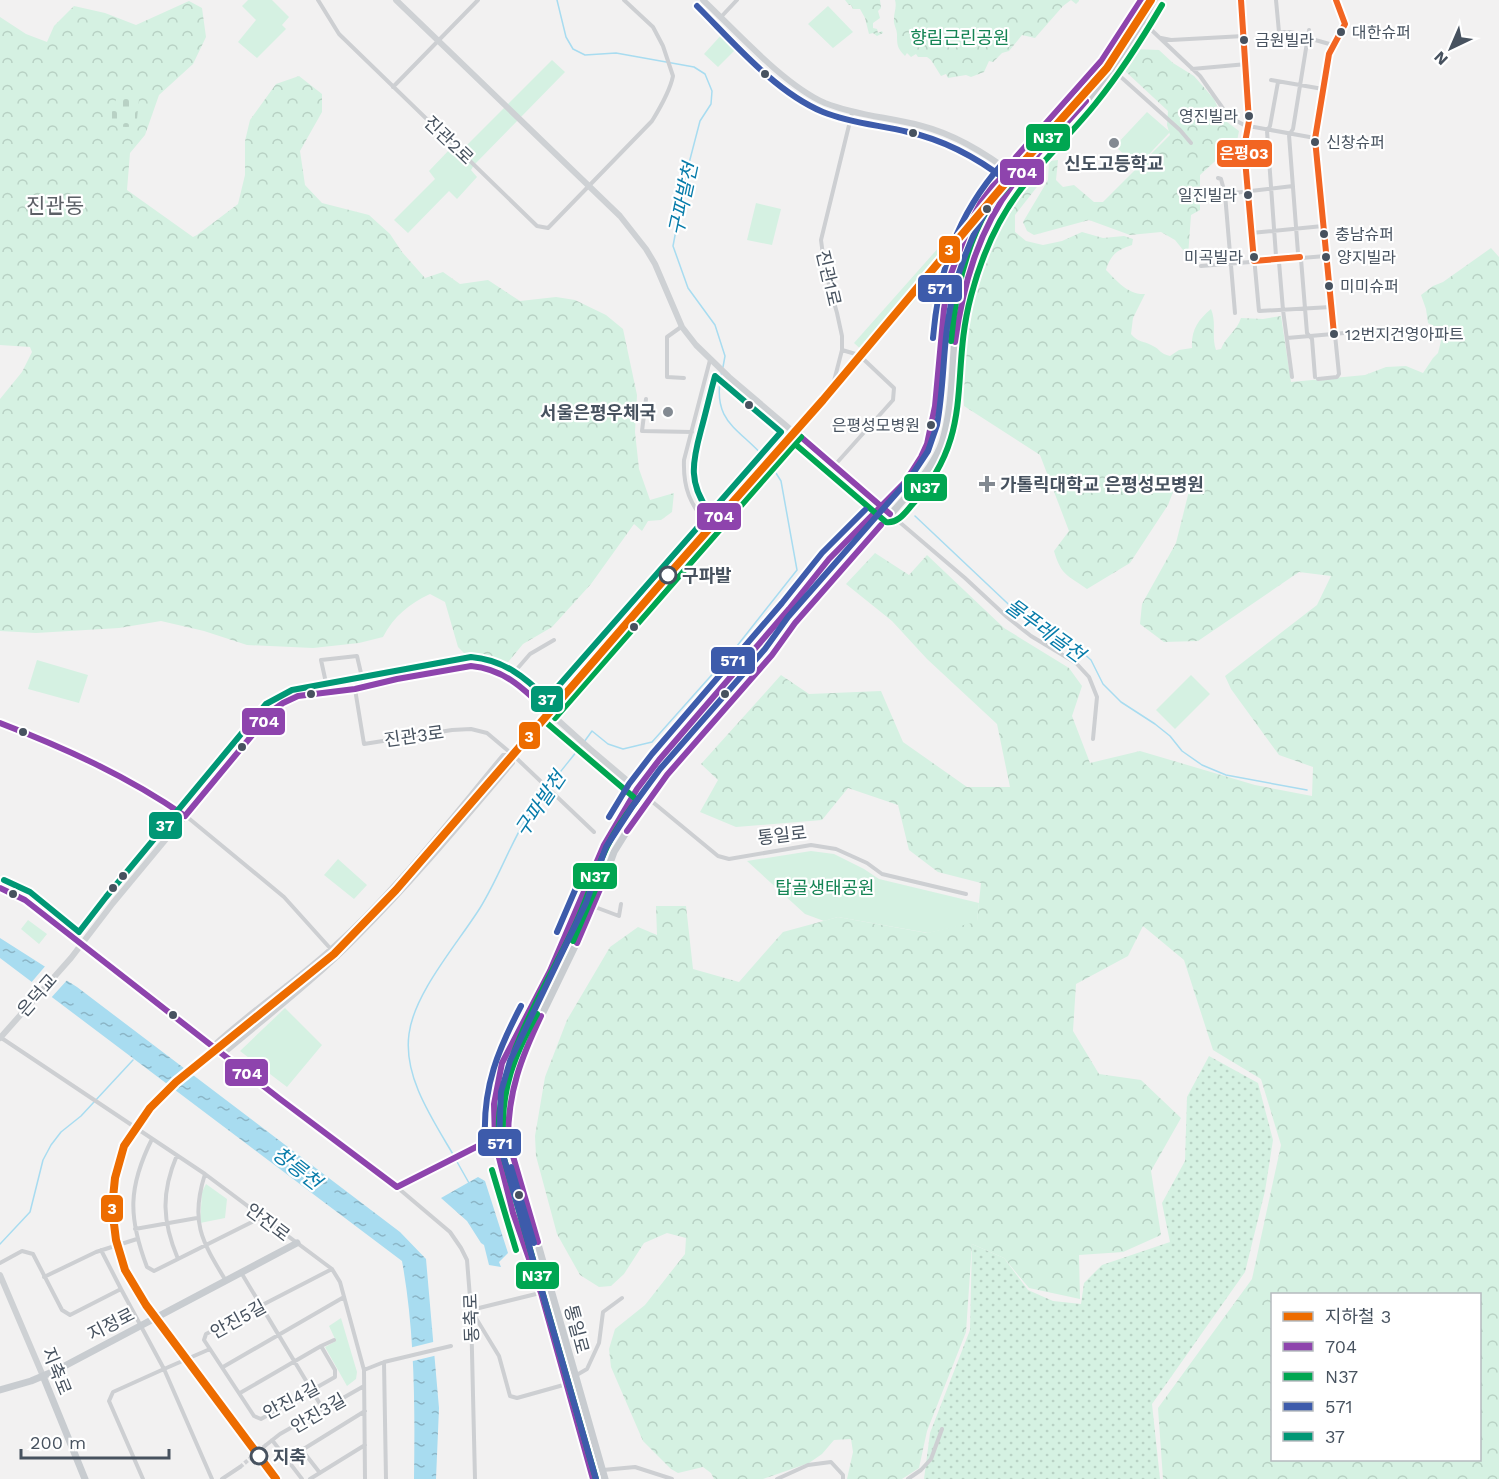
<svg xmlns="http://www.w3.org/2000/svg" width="1499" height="1479" viewBox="0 0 1499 1479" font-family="'Work Sans','Noto Sans KR',sans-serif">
  <defs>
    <pattern id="grass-dots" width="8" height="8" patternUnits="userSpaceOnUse" patternTransform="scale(1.5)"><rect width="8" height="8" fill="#d5f1e2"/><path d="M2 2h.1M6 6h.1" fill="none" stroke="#b8d1c4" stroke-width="1.8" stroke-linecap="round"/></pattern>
    <pattern id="forest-crowns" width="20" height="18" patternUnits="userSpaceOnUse" patternTransform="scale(1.5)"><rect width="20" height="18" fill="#d5f1e2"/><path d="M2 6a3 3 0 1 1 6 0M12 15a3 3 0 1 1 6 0" fill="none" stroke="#b8d1c4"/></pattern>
    <pattern id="cemetery-stones" width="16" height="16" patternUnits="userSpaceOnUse" patternTransform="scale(1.5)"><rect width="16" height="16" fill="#d5f1e2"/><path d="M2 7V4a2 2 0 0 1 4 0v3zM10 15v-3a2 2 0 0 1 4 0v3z" fill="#b8d1c4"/></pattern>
    <pattern id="water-ripples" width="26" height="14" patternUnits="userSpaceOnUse" patternTransform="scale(1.5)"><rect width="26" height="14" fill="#a8dcf0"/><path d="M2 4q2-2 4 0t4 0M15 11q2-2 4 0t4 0" fill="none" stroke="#8bb5c6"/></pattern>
  </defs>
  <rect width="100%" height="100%" fill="#f2f1f1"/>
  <path fill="url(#grass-dots)" d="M1209,1056l49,27 15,57 -8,51 -20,81 -93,132 8,75h-236l6,-46 40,-103 2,-86 32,14 24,32 25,11 28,3 3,-21 18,-18 68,-23 -8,-39 23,-42 2,-64z"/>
  <path fill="url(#forest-crowns)" fill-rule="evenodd" d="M845,0h35l1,8 -3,3 2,7 -7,5v5l4,1 1,4 4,-2 1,2 -6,3 -4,-3 -4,1 -4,-16 -5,-9h-7l-2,-4h-2z
    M895,0h184v1l-3,3 -5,-4 -8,6 -28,32 -13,-3 -13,16 -7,2 -9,9 -4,-1 -5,11 -13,5 -5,-2 -18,3 -2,-4 -5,2 -10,-16 -4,-3h-9l-2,-3 -5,3 -4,-4 -2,3c-8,-8 -8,-11 -8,-22 0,-5 -4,-10 -3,-15 0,-7 3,-12 1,-19z
    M189,1l13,7 4,29 -13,27 -34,31 -14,40 -15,18 -3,37 66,47 4,-2 41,-31 7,-29v-34l5,-21 26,-36 23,-8 23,18v18l-22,39 5,34 17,18 47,12 21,19 12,18 23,26 18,-6 17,12 28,-4 32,21 36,-4 19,3 31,15 17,14 14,66 -2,37 4,37 11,31 24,-7 -2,19 -11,8 -13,1 -6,10 -8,-7 -43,60 -39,43 -29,17 -18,22 -37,-9 -10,-10 -13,-45 -15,-8c-21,10 -36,22 -47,43l-24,6 -46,5 -66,-3 -43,-14 -43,-10 -42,7 -83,5 -36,-2v-232l22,-27 10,-20 -2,-5 -30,-2v-328l26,17 21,8 7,-16 20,-20 31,7 31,12z
    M1135,49l24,1 14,13 21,13 20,23 9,20 16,12 -2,10 -37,34v35l-9,5 -3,41 -13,-16 -14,-8 -31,3 -41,-15 -55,15 -7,-4 -4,-9 25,-42 1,-19 9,-1 -2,20 7,7 11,-2 20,17h9l67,-67 -3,-10 1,-14 -44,-41z
    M1036,175l4,8 -25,32v17l11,9 17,4 19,-4 20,-9 21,6 21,-2 9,3 -1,6c-15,5 -21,9 -26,25 11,11 22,25 39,24l-12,24 -2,16c9,10 12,6 22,12 7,3 7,8 17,10l9,-6 13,-2c-1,-18 6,-28 19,-39 6,15 0,26 5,41l5,-1c5,-13 16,-18 20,-31l22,1 18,-3 10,66 74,-7 21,-8 20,-1 17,7 10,-15 5,-5 4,-16 -7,-10 -7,-4 -2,-14 -5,-14 12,-9 10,-4 48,-34 8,9v1222h-336l-5,-71 94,-129 29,-134 -20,-66 -48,-29 -29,-90 -41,-34 -15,30 -52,28 -3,47 26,43 42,6 40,38 -30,53 10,64 -38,17 -44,3 1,44 -51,-11 -25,-30 -32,-14 -6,88 -39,99 -8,37 -17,11h-55l6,-27 -2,-13 -17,1 -12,14 -13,9 -46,16h-49l-3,-6 -8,-6 -25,6 -7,-4 -28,-28 -32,-74 -2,-18 6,-20 30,-24 40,-51 1,-16 -19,-5 -23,10 -20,31 -13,12 -12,1 -19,-12 -23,-41 -21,-78 -1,-20 10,-59 22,-57 43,-73 28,-20 19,8 -1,-29h30l7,63 46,13 44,-50 55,-15 89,16 50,-12 4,-38 -43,-11 -29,-22 -11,-45 -50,-17 -26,32 -86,7 -36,-15 18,-32 -17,-16 80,-89 28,19 72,-3 22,51 64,45h43l-13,-63 -70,-65 -35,-38 -46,-37 29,-31 34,22 18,-20 77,73 65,40 13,18 -10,30 18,47 50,-12 115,34 57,11 1,-29 -34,-12 -48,-66 -6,-13 92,-71 14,-29 -32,-4 -101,69 -34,1 -24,-18 2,-20 34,-61 13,-52 -14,-4 -7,18 -38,58 -43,26c-20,-14 -26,-14 -33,-38l15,-20 -29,-76 -76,-49c-1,-33 -1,-78 7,-110 8,-37 39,-94 65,-121zM1272,1294h208v166h-208z"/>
  <path fill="url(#cemetery-stones)" d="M126,93l13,6 -2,20 -4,7c-6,2 -15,1 -21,-3v-12l5,-14z"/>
  <path fill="#d5f1e2" d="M248,0h24l17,17 -7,8 4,4 -29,29 -19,-16 18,-22 -14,-14z
    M828,6l25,26 -20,16 -25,-24z
    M723,33l15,14 -20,20 -14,-13z
    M552,60l13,12 -91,93 -3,5 6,7 -20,22 -8,-8 -41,42 -14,-13 41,-41 -6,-8 21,-22 7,6z
    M1147,112l23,20 -33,35 -22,-21z
    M756,203l25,6 -9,36 -25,-5z
    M948,237l4,6 -14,51 -8,-10 -64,70 -12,-11z
    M37,660l51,15 -9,28 -51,-14z
    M1191,675l19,19 -35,35 -19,-19z
    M811,851l23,3 30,15 15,10 100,24 -2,19 -49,11 -90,-16 -14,4 -19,-7 -58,-53z
    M338,859l29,26 -13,14 -30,-24z
    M28,920l19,14 -8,10 -18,-15z
    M285,1008l37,37 -35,42 -47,-36z
    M206,1184l21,15 -2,19 -25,5 2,-31z
    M341,1318l16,54 -1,7 -9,7 -22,-39 11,-6 -7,-15z"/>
  <path fill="url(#water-ripples)" d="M0,938l77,49 323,245 26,27 13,149 -3,71h-22c1,-72 1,-147 -12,-218l-402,-303z
    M478,1177l7,4 23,72 -9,9 2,5 -12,-2 -5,-20 -3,-2 -14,-22 -26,-23z"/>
  <path fill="#f2f1f1" d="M47,964l22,14 -19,21 -20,-15z
    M437,1341l1,14 -29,7v-14z"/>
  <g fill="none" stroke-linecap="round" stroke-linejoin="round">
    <path stroke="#a8dcf0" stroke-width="1.5" d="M557,0l9,37 7,12 12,6 31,-2 78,14 11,7 7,17 -1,13 -11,17 -12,46 -15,79 15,42 27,37 10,31 -2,11
      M721,374c-9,49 17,53 45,85
      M915,516l109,103 32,22 26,11 9,8 12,24 18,18 34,22 15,12 12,15 20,14 24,10 81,15
      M584,742l8,-11 16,13 15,5 29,-7 81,-91 64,-81 -16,-89 -12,-19
      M454,1156c-21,-36 -51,-79 -45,-122 5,-41 49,-91 71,-126 18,-29 29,-61 46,-89 16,-26 37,-50 55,-73
      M456,1160l13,23
      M0,1244l30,-32 13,-52 8,-15 10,-13 20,-16 52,-56"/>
    <path stroke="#d0d1d4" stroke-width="4" stroke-dasharray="4 2" stroke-linecap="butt" d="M240,1467l26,-22"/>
    <path stroke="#cdcfd2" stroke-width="4" d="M318,0l21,34 198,192 11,2 104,-107c8,-13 18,-30 21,-45l-10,-30 -10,-19 -29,-27
      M1241,0l8,121 -5,27 15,163 72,-4
      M1276,0l3,32h13
      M721,17l16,-17
      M1143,22l57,54 29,41 19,10h6l61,11
      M1309,30l-16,99 -4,6 9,118 3,6 6,74 5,6 3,38
      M1161,38l10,2 73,-4
      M1308,38l25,7
      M1102,60l78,70 11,13
      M1192,69l55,-5
      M1271,80l52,9
      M1278,82l-8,44 -3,5 9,125 3,6 4,48 9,67
      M393,87l85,-87
      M1218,178l3,1 4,15 10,119
      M1225,194l68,-8
      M1251,233l72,-7
      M1201,266l125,-10
      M681,327l-14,10v40l17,1
      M1287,338l115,-10 6,5
      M1318,379l19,-2 2,-3 -24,-235 14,-85 16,-30 -9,-24
      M646,399l-4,32 50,1
      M794,431l40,-50 8,-31v-14l-5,-23 -12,-43 -4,-30 31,-127
      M834,466l59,-66 1,-12 -35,-33 -17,-5
      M890,514l75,64 42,39 24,19 45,27 13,14 8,20 -4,42
      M709,526c-19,-21 -26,-38 -25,-66l26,-100
      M510,677l20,-23 24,-14
      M355,689l9,55 88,-14 19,-1 16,4 25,21 82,78
      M328,692l-7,-32 36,-4 7,30
      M649,799l69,57 11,3 82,-14 25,4 31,14 15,11 84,20
      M186,816l98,81 54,60
      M595,907l24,9 2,-12
      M286,985l8,9
      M0,1037l205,137 127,95 8,13 24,88 1,109
      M213,1045c37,-34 79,-62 117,-96 64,-57 118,-128 173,-194l9,-1 36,-42
      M224,1054c45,-38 93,-75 134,-117 55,-55 105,-115 155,-174l-1,-9
      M152,1139c-24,48 -24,78 -5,128l7,4 108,-54
      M177,1155c-16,38 -15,66 1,104
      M205,1174c-15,47 -4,66 21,107
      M398,1188l52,44 11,16 6,12 4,50 4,169
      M135,1229l62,-11
      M101,1250l20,39
      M0,1263l22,-12 11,3 29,56 8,5 51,-26 43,80 46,-20
      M242,1274l81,135
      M44,1277l52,-25 41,-13
      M540,1293l-69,17 28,46 11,40 7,2 50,-14
      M321,1346l13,-6
      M384,1362l2,117
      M223,1367l121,-70
      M364,1370l20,-8 67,-16
      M575,1376l12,-7 12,-26 4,-31 19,-14
      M240,1393l81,-47 14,24v7l-74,42 -7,-3 -50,-76 2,-6 126,-65
      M272,1440l30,39
      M266,1445l14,-11 84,-48
      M603,1470l32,-3 37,12
      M320,1473l-18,-23 63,-39
      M143,1479l-34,-78 4,-9 51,-23 48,110
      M222,1479l18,-12
      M310,1479l55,-34
      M777,1479l31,-14 23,-3 12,13v4
      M908,1479l13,-9 10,-11 11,-30"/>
    <path stroke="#ced1d4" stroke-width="6" d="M396,0l224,216 26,33 9,15 27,63 14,18 33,32 161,137
      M703,0c33,31 81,85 122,103 33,13 64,14 97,23 35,9 68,30 96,52
      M548,712l246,-281
      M0,723c66,24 128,52 185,93
      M0,888l25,12 153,118 102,81 117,88
      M0,1038l71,-80 42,-55 160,-193c31,-22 50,-15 84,-22 38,-8 76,-15 114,-22h11l28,11 80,72 59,50
      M0,1275l43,101"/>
    <path stroke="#c8ccd0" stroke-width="7" d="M397,1187l87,-44 24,-4
      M43,1376l42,103
      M0,1390l31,-9 26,-11 240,-127
      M593,1479l-26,-95 -26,-91 -28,-80 -18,-71 -1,-38 8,-41 48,-92 54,-126 33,-56 22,-29 130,-151 40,-50 60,-60 16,-17 16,-25 6,-13 8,-38 9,-97 5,-30 21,-56 11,-21 12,-16 16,-16 7,-13 86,-97 39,-60
      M605,1479l-97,-340 2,-46 8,-29 76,-157 20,-55 25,-40 28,-37 105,-120 23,-32 118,-134c11,-14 23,-29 29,-46 13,-42 9,-88 16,-131 6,-33 19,-69 35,-98 21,-39 56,-69 84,-102 30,-35 55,-72 77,-112"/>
    <g stroke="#fff" stroke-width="10">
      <path id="bus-1" d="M955,342c8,-57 23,-111 58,-158 22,-30 49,-55 73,-83
        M0,723c65,25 127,53 185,93l88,-106 10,-7 15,-7 57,-7 42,-10 74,-13c34,3 54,24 77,46l246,-281 96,83
        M627,831l40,-56 105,-120 23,-32 86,-98
        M0,888l25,12 255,199 117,88 87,-44 22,-4
        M577,943l29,-68
        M538,1242l-30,-103c0,-47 13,-81 33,-123
        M593,1479l-52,-186 -28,-80 -18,-71 -1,-38 8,-41 48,-92 54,-126 33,-56 22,-29 130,-151 40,-50 76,-77 16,-25 6,-13 8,-38 9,-97 5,-30 21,-56 11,-21 12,-16 16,-16 7,-13 86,-97 39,-60"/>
    </g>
    <g stroke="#fff" stroke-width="10">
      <path id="bus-2" d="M951,341c4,-46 13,-91 36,-131 7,-12 19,-21 27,-31 22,-28 44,-55 68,-81
        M788,438l98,84c11,2 19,-9 25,-16 66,-72 38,-128 60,-210 10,-38 26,-76 50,-107 23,-30 51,-56 75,-86 25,-31 46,-64 66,-98
        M555,718l246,-281
        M542,719l95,81c-12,16 -24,33 -32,51 -11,24 -18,49 -29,72 -32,70 -82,139 -77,218l97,338
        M573,941l28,-65
        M503,1137c-2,-48 11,-81 34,-123
        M492,1170l24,80"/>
    </g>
    <g stroke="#fff" stroke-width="10">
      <path id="bus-3" d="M933,338c6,-68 23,-122 69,-174
        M609,817l20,-33 23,-30 130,-151 40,-50 43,-43
        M557,932l28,-65
        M485,1137c-2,-51 13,-87 36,-131
        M511,1167l23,76
        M596,1479l-97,-338 2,-49 9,-31 76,-158 20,-56 26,-40 28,-38 105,-120 23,-32 122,-139 18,-27 9,-26c6,-32 6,-65 10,-97 7,-54 27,-104 59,-148 -30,-23 -62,-40 -98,-48 -29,-7 -58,-9 -85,-20 -48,-20 -90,-70 -126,-106"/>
    </g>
    <g stroke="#fff" stroke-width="10">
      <path id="bus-4" d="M715,376l66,56 -71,81c-22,-29 -18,-50 -9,-83 5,-18 9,-36 14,-54z
        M4,880l26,12 49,40 27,-35 160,-193 26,-14 179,-33c33,3 54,20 76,42l151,-172"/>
    </g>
    <g stroke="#fff" stroke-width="10">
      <path id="bus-5" d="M1241,0l8,121 -5,27 10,113 46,-4
        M1334,334l-19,-195 14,-85 16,-30 -9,-24"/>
    </g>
    <use href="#bus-1" stroke="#8e44ad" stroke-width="6"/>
    <use href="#bus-2" stroke="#00a651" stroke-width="6"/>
    <use href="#bus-3" stroke="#3d5bab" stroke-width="6"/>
    <use href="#bus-4" stroke="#009775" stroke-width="6"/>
    <use href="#bus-5" stroke="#f26522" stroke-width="6"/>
    <g stroke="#fff" stroke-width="12">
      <path id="metro-1" d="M276,1479l-130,-174 -21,-35 -9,-30 -4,-32 3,-30 9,-32 26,-38 26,-26 158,-128 62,-64 274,-317 153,-173 195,-232 89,-100 44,-68"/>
    </g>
    <use href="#metro-1" stroke="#ed6c00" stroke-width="8"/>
  </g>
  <g fill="#47525f" stroke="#fff" stroke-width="2">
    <circle cx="1341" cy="32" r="5"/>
    <circle cx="1244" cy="40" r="5"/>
    <circle cx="765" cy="74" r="5"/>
    <circle cx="1249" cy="116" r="5"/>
    <circle cx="913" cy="133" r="5"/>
    <circle cx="1315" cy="142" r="5"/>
    <circle cx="1248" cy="195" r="5"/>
    <circle cx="987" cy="209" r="5"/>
    <circle cx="1324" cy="234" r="5"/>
    <circle cx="1254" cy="257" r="5"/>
    <circle cx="1326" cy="257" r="5"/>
    <circle cx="1329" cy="286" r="5"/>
    <circle cx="1334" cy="334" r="5"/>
    <circle cx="749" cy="405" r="5"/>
    <circle cx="931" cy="425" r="5"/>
    <circle cx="634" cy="627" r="5"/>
    <circle cx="311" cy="694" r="5"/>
    <circle cx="725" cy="694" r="5"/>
    <circle cx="23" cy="732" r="5"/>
    <circle cx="242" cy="747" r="5"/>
    <circle cx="123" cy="876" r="5"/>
    <circle cx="113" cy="888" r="5"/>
    <circle cx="13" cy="894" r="5"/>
    <circle cx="173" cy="1015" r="5"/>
    <circle cx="519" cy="1195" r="5"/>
  </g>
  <g fill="#838a92" stroke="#fff" stroke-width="2">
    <circle cx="1114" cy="143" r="6"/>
    <circle cx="668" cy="412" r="6"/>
    <path d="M984 475h6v6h6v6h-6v6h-6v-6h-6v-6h6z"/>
  </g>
  <g fill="#fff" stroke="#47525f" stroke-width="3">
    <circle cx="668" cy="575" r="8"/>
    <circle cx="259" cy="1456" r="8"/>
  </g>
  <g text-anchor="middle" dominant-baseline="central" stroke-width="4.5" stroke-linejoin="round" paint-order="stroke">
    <g font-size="16" fill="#47525f" stroke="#fff" text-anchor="start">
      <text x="1352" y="32">대한슈퍼</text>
      <text x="1255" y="40">금원빌라</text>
      <text x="1238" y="116" text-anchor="end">영진빌라</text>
      <text x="1326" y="142">신창슈퍼</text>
      <text x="1237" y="195" text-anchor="end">일진빌라</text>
      <text x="1335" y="234">충남슈퍼</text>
      <text x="1243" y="257" text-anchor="end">미곡빌라</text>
      <text x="1337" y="257">양지빌라</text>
      <text x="1340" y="286">미미슈퍼</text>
      <text x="1345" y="334">12번지건영아파트</text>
      <text x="920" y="425" text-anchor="end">은평성모병원</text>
    </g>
    <g font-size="18" fill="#148454" stroke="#fff">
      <text x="960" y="37">향림근린공원</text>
      <text x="825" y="887">탑골생태공원</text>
    </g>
    <g font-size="18" fill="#47525f" stroke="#fff">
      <text transform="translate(449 140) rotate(44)">진관2로</text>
      <text transform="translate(829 278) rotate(77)">진관1로</text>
      <text transform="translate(414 736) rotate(-8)">진관3로</text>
      <text transform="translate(782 835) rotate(-7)">통일로</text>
      <text transform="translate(37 995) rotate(-49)">은덕교</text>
      <text transform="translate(268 1222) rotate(37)">안진로</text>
      <text transform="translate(471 1318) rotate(-92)">동축로</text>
      <text transform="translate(238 1319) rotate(-29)">안진5길</text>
      <text transform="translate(111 1324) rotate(-27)">지정로</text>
      <text transform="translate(577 1329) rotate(75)">통일로</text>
      <text transform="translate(57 1371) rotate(68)">지축로</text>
      <text transform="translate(291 1400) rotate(-28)">안진4길</text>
      <text transform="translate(318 1413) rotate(-30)">안진3길</text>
    </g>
    <g font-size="18" font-weight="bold" fill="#47525f" stroke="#fff">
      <text x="1114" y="163">신도고등학교</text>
      <text x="656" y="412" text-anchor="end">서울은평우체국</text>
      <text x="1000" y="484" text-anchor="start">가톨릭대학교 은평성모병원</text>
    </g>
    <g font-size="18" font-weight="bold" fill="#47525f" stroke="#fff" text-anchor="start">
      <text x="682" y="575">구파발</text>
      <text x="273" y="1456">지축</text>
    </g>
    <g font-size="20" font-style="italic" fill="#087caa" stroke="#fff">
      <text transform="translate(683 199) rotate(-78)">구파발천</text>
      <text transform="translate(1045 630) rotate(36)">물푸레골천</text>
      <text transform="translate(540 804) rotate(-56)">구파발천</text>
      <text transform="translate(297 1168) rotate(38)">창릉천</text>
    </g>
    <g font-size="21" fill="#5c6066" stroke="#fff">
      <text x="55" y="205">진관동</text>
    </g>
  </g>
  <g stroke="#fff" stroke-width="2">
    <rect x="1025" y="123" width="46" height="29" rx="6" fill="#00a651"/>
    <rect x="1216" y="139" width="57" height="29" rx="6" fill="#f26522"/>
    <rect x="999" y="158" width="46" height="28" rx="6" fill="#8e44ad"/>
    <rect x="938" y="235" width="23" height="29" rx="6" fill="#ed6c00"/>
    <rect x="917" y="274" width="46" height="29" rx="6" fill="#3d5bab"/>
    <rect x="903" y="473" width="45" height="29" rx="6" fill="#00a651"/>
    <rect x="696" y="502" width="46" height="29" rx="6" fill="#8e44ad"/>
    <rect x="710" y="646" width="46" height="29" rx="6" fill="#3d5bab"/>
    <rect x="530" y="685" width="34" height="28" rx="6" fill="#009775"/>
    <rect x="241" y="707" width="45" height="29" rx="6" fill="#8e44ad"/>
    <rect x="518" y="721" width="23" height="29" rx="6" fill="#ed6c00"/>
    <rect x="148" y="811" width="35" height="29" rx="6" fill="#009775"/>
    <rect x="572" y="862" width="46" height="28" rx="6" fill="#00a651"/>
    <rect x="224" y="1058" width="45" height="29" rx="6" fill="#8e44ad"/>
    <rect x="477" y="1128" width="45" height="29" rx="6" fill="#3d5bab"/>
    <rect x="100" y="1194" width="24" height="29" rx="6" fill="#ed6c00"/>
    <rect x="515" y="1261" width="45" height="29" rx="6" fill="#00a651"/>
  </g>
  <g font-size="16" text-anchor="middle" font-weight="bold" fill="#fff">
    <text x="1048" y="143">N37</text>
    <text x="1244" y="159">은평03</text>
    <text x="1022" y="178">704</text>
    <text x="949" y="255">3</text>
    <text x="940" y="294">571</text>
    <text x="925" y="493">N37</text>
    <text x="719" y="522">704</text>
    <text x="733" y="666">571</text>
    <text x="547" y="705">37</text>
    <text x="264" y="727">704</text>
    <text x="529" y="742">3</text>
    <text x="165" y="831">37</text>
    <text x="595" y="882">N37</text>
    <text x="247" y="1079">704</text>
    <text x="500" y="1149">571</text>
    <text x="112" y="1214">3</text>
    <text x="537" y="1281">N37</text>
  </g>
  <rect x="1271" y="1293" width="210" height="168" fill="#ffffff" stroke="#b5babf" stroke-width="1.5"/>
  <rect x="1283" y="1312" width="30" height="9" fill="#ed6c00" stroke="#b5babf" stroke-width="1.5"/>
  <text x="1325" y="1323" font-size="18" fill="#47525f">지하철 3</text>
  <rect x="1283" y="1342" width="30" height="9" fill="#8e44ad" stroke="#b5babf" stroke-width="1.5"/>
  <text x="1325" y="1353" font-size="18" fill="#47525f">704</text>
  <rect x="1283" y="1372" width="30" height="9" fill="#00a651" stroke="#b5babf" stroke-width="1.5"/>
  <text x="1325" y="1383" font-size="18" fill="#47525f">N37</text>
  <rect x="1283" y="1402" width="30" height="9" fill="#3d5bab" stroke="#b5babf" stroke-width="1.5"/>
  <text x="1325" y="1413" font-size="18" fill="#47525f">571</text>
  <rect x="1283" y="1432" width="30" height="9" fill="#009775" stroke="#b5babf" stroke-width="1.5"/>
  <text x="1325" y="1443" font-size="18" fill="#47525f">37</text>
  <g transform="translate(1451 48) rotate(224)" stroke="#ffffff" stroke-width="4.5" paint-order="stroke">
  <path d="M0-4.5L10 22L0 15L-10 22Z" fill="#47525f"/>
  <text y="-9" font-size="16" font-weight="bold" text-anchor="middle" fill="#47525f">N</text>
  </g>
  <path d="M21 1449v9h148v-9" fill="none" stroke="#47525f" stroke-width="3"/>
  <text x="30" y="1449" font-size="18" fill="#47525f" stroke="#ffffff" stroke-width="4.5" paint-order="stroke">200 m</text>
</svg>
